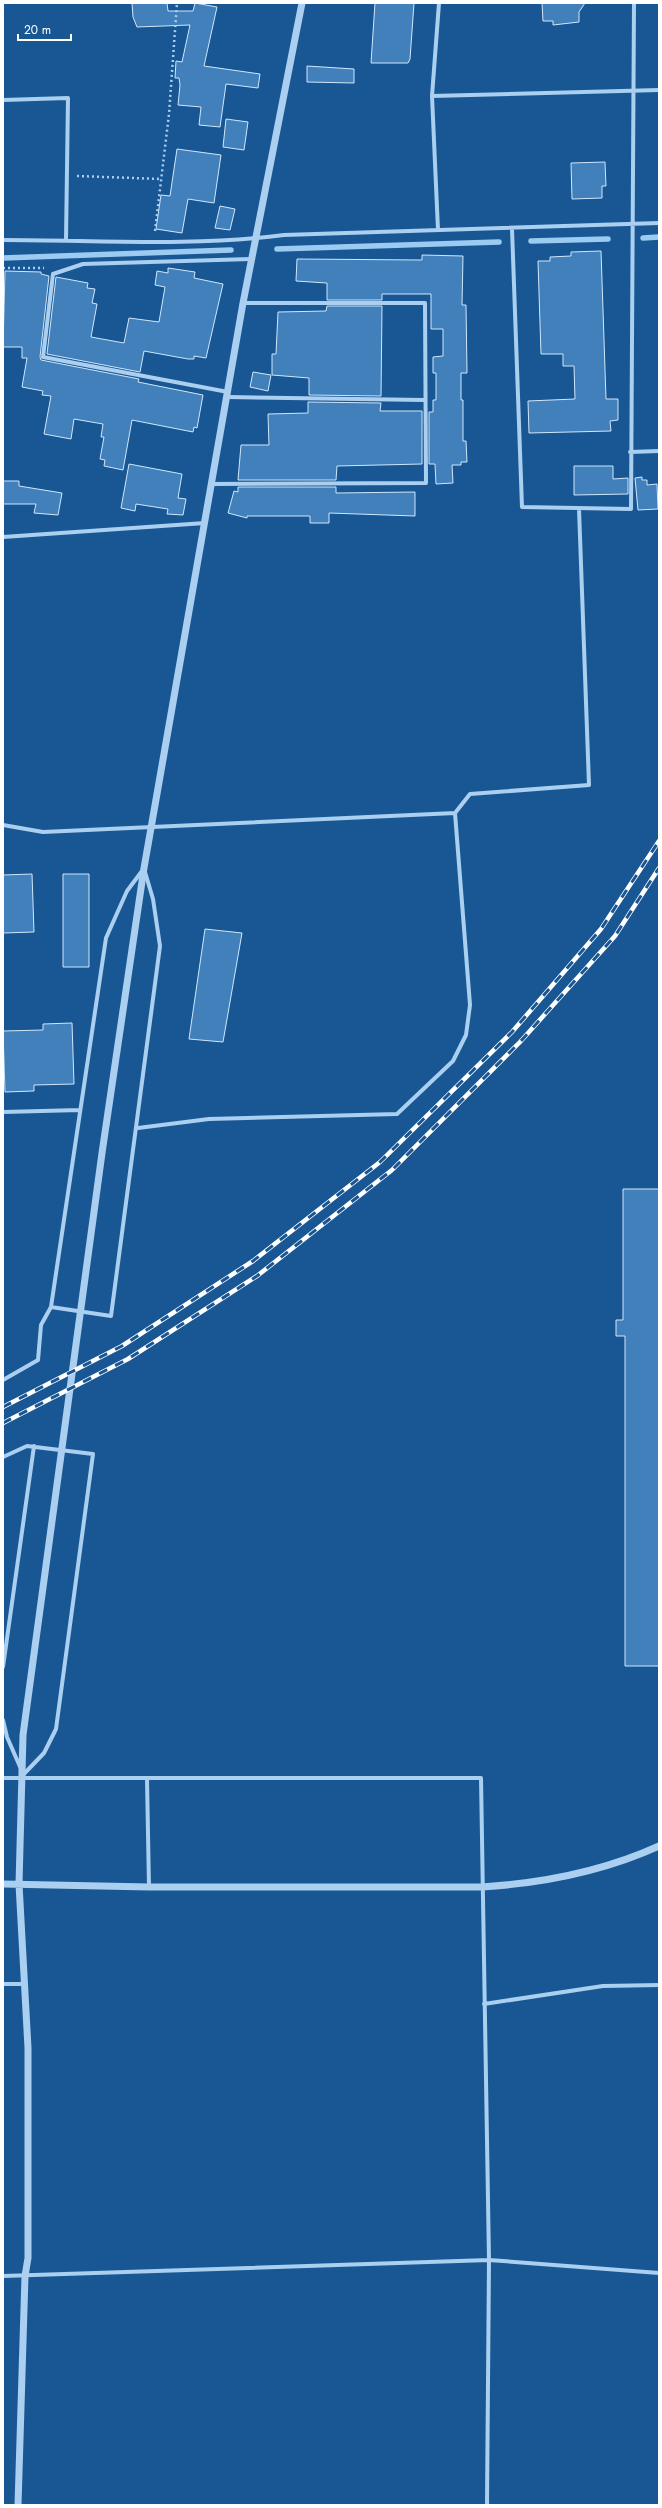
<svg xmlns="http://www.w3.org/2000/svg" width="662" height="2508" viewBox="0 0 662 2508" font-family="Jost,sans-serif">
  <rect width="100%" height="100%" fill="#195794"/>
  <g fill="none" stroke-linecap="round" stroke-linejoin="round">
    <path stroke="#9ccbf2" stroke-width="5.5" d="M643,238l16,-1
      M531,241l77,-2
      M277,249l222,-7
      M3,258l228,-8"/>
  </g>
  <path fill="#4180bb" stroke="#d0e7fb" d="M132,3h35l1,8h25l2,-8 22,4 -13,59 56,8 -2,14 -32,-4 -6,43 -21,-2 2,-18 -23,-2 2,-20 -1,-7h-4l1,-17 6,1 8,-37 -53,2 -4,-10z
    M375,3h39l-4,56 -2,4h-37z
    M542,3h43l-6,9v10l-26,3v-4h-10z
    M307,66l47,3v14l-47,-1z
    M226,119l22,3 -4,28 -21,-3z
    M177,149l44,6 -7,48 -26,-4 -6,34 -26,-4 5,-34 9,1z
    M605,162l1,24h-4v12l-30,1 -1,-36z
    M220,206l15,3 -5,21 -15,-2z
    M601,251l5,148h12v21l-8,1 1,10 -82,2 -1,-32 47,-2 -1,-33h-11v-12h-22l-3,-93h12v-4l21,-1v-4z
    M422,255l41,1 -1,49h4l1,68h-6v27h2v41h3l1,21h-6v3h-9l1,18 -17,1 -1,-20h-6v-52h4v-12h3v-27h-3v-16l10,-1v-27h-12v-35h-49v6h-55v-17l-31,-2 1,-22 125,1z
    M168,268l27,4 -1,6 29,6 -17,74 -12,-2v3h-6l-44,-8 -4,21 -93,-18 9,-77 32,6 -1,5 8,1 -3,14 5,1 -6,33 33,6 5,-25 30,4 6,-35 -10,-2 2,-14 11,2z
    M5,271l36,1v2l8,2 -9,81 1,3 98,19 -1,3 65,13 -6,33 -3,-1 -1,5 -61,-12 -9,50 -19,-4 1,-6 -5,-1 4,-22h-3l2,-13 -29,-5 -3,20 -27,-5 7,-38 -9,-1 1,-4 -21,-4 5,-29h-5v-11h-19z
    M327,306h55l-1,90 -72,-1v-17l-37,-3v-21h4l2,-42 48,-1z
    M253,372l18,3 -3,16 -18,-4z
    M308,402l73,1 -1,8h42v53l-85,2 -1,14h-98l3,-35h28l-1,-31 40,-1z
    M129,464l53,10 -4,24 8,1 -3,16 -16,-1 1,-5 -32,-5 -1,7 -14,-3z
    M574,466h39v13l15,-1v16l-54,1z
    M642,477v3h5v5l10,-1 1,25 -20,1 -3,-32z
    M3,481h16v5l43,7 -4,22 -24,-2 2,-9h-33z
    M238,487h98v6l79,-1v24l-86,-3v10h-19v-7h-63v2l-19,-5 6,-22 4,1z
    M32,874l2,58 -31,1v-58z
    M63,874h26v93h-26z
    M205,929l37,4 -19,109 -34,-3z
    M72,1023l2,61 -40,1v6l-29,1 -2,-61 40,-1v-6z
    M623,1189h36v477h-34v-330h-9v-16h7z"/>
  <g fill="none" stroke-linecap="round" stroke-linejoin="round">
    <path stroke="#aacff0" stroke-width="2.5" stroke-dasharray="2 3" stroke-linecap="butt" d="M77,176l84,3
      M155,231l14,-117 8,-111
      M3,268h41"/>
    <path stroke="#aacff0" stroke-width="4" d="M432,96l7,-93
      M3,100l65,-2 -2,142
      M512,229l10,278 109,2 3,-506
      M438,230l-6,-134 227,-6
      M3,240c94,0 188,7 281,-5l375,-12
      M228,392l-185,-35 10,-83 30,-10 168,-5
      M228,397l196,3
      M630,452l29,-1
      M212,484l214,-1 -1,-180h-182
      M3,537l202,-14
      M3,825l40,7 412,-19 15,-19 119,-9 -10,-276
      M3,1112l77,-2
      M138,1128l71,-9 188,-5 56,-53 13,-26 4,-30 -15,-192
      M51,1307l60,9 49,-370 -7,-47 -8,-27
      M3,1380l35,-20 3,-35 10,-18 55,-369 21,-47 15,-20
      M3,1457l24,-11 66,8 -37,275 -12,24 -22,23
      M3,1667l31,-221
      M3,1720l4,17 14,32
      M3,1778h478l8,482 -2,245
      M147,1779l2,108
      M3,1984h22
      M484,2004l119,-18 56,-1
      M3,2276l486,-16 170,13"/>
    <path stroke="#aacff0" stroke-width="7" d="M3,1884l146,3h333c62,-4 120,-15 177,-41
      M18,2505l7,-229 3,-18v-210l-9,-164 4,-149 79,-582 42,-285 99,-565 59,-300"/>
    <g stroke="#fff" stroke-width="4.5">
      <path id="rail" d="M3,1407l119,-61 131,-85 127,-99 132,-130 89,-103 58,-88
        M3,1423l125,-64 129,-83 135,-106 128,-128 95,-106 44,-68"/>
    </g>
    <use href="#rail" stroke="#195794" stroke-width="3" stroke-dasharray="9" stroke-linecap="butt"/>
  </g>
  <rect width="662" height="2508" fill="none" stroke="#ffffff" stroke-width="8"/>
  <path d="M18 34v6h53v-6" fill="none" stroke="#ffffff" stroke-width="2"/>
  <text x="24" y="34" font-size="12" fill="#ffffff" stroke="#195794" stroke-width="3" paint-order="stroke">20 m</text>
</svg>
